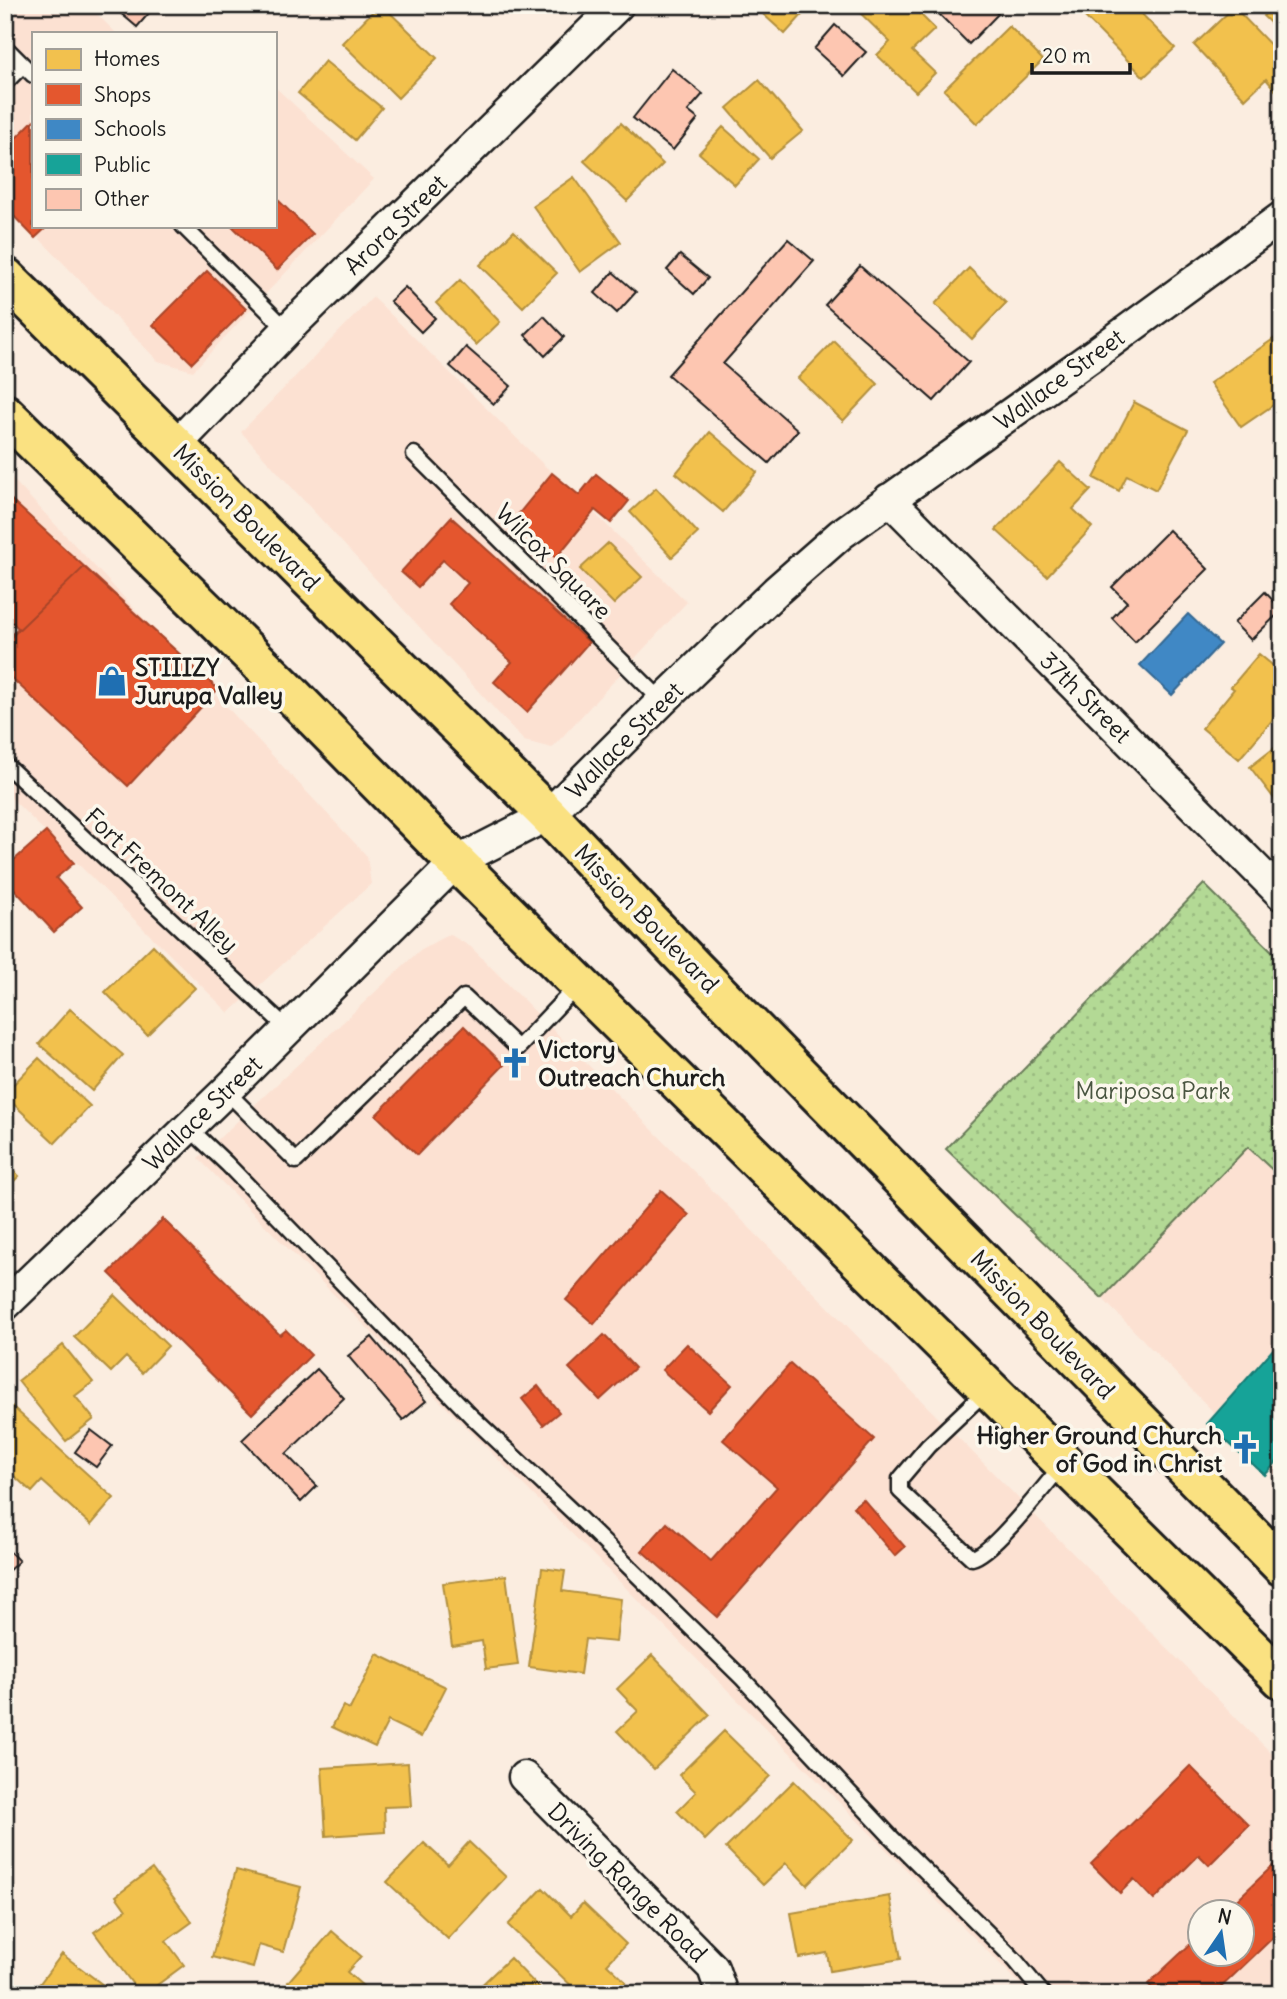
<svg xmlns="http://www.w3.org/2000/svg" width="1287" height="1999" viewBox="0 0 1287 1999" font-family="Delius,sans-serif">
  <defs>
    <pattern id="park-dots" width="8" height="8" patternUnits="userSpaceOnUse" patternTransform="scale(1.75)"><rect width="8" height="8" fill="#b3d995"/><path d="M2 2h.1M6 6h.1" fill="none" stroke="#99ba80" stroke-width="1.8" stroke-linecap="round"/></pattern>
  </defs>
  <rect width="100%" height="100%" fill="#fbede0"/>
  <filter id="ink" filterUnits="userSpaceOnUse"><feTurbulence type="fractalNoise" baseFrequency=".0143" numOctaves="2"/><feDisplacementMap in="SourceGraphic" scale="14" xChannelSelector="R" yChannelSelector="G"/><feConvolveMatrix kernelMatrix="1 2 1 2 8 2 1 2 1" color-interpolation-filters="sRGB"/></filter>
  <g filter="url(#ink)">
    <path fill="#fce1d2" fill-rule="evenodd" d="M5,5h83l28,28h-83v193h242v-139l99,92 -181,192 -35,-10 -153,-158z
      M373,297l172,169 142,136 -135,146 -28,-7 -283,-309z
      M5,471l362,385 4,28 -142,129 -224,-221z
      M449,934l22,13 811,817v230h-255l1,-2 -830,-834 222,-208zM1200,1912h42v42h-42z
      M1248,1147l34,32v303l-180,-184z"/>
    <path fill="url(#park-dots)" stroke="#687a58" stroke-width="2" d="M1204,884l78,77v218l-34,-32 -146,151 -156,-149z"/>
    <path fill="#f2c14e" stroke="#b2903f" stroke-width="2" d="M379,5h3l55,53 -39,40 -56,-55z
      M753,5h58l-26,29z
      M852,5h59l24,24 -23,22 23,22 -19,19 -39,-37 13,-13z
      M1088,5h45l42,43 -31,29 -63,-64z
      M1273,5h9v29l-19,-18z
      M1234,7l48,50v31l-5,4 -11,-13 -21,20 -51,-54z
      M1009,26l34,34 -66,64 -33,-34z
      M325,61l57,47 -27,32 -57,-47z
      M759,80l44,51 -33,27 -43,-50z
      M621,123l42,41 -36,37 -43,-40z
      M723,127l36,32 -24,26 -36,-32z
      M574,177l47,65 -41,30 -47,-66z
      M514,231l43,42 -34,34 -43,-42z
      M969,268l37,35 -34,36 -37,-35z
      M460,280l40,42 -24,23 -40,-42z
      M1282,333v66l-41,28 -31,-44z
      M834,341l44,43 -35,37 -45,-43z
      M1134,402l54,28 -32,60 -29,-15 -8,16 -25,-13z
      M710,432l47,40 -34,40 -47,-39z
      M1060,462l31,28 -18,19 19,18 -45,49 -51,-46z
      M656,488l42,45 -26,24 -42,-45z
      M608,543l34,34 -28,27 -34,-35z
      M1259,654l23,19v36l-43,50 -37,-31 32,-39 -3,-2z
      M1282,742v67l-32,-42z
      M153,945l42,43 -48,47 -42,-43z
      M70,1009l53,46 -31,36 -53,-47z
      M39,1058l51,48 -35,37 -50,-47v-3z
      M5,1163l14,13 -14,14z
      M115,1295l53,51 -26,27 -16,-16 -15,15 -37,-35z
      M63,1345l30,37 -18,14 19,23 -28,22 -48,-60z
      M6,1401l108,97 -23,27 -49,-44 -10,11 -27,-24z
      M542,1568l23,3 -3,20 59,8 -5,43 -31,-3 -5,35 -51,-7z
      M506,1575l12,90 -32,4 -4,-28 -30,5 -9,-63z
      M377,1654l69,33 -25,50 -33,-16 -13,26 -43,-20 11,-21 7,3z
      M652,1655l58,60 -56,54 -37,-38 21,-20 -21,-22z
      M724,1731l46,45 -65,64 -28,-29 19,-19 -17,-17z
      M408,1763l3,43 -27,1 1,25 -59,4 -4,-68z
      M794,1781l59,59 -46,45 -21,-22 -23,22 -37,-37z
      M469,1842l37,35 -58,62 -61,-57 37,-39 24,22z
      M152,1869l40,53 -26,19 18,24 -39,29h-5l-46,-62 32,-22 -10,-14z
      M236,1870l65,17 -18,65 -24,-7 -6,23 -41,-11z
      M543,1888l28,28 12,-13 43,41 -19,20 19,18 -12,12h-34l-72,-69z
      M890,1896l11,63 -71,12 -3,-18 -28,5 -8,-45z
      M332,1931l29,25 -14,16 25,22h-70l-14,-12z
      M62,1954l53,40h-83z
      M510,1958l35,36h-73z"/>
    <path fill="#e4572e" stroke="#a84529" stroke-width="2" d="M33,121v105h15l-13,12 -30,-31v-58z
      M275,197l38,37 -36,36 -45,-44h43z
      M207,271l39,38 -54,54 -39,-38z
      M552,473l27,22 17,-21 33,27 -18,22 -16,-13 -39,48 -44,-36z
      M5,494l213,195 -90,97 -123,-114v-30l13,-14 -13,-13z
      M451,517l138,125 -62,70 -33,-30 18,-20 -63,-58 19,-21 -25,-23 -25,27 -17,-15z
      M84,567l134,122 -90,97 -123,-114v-29z
      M46,832l28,31 -18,15 26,29 -28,25 -49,-53v-11z
      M464,1026l40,39 -87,90 -41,-40z
      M661,1190l28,25 -95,109 -28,-24z
      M163,1219l117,116 6,-5 25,25 -59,59 -143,-141z
      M604,1335l31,33 -35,32 -31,-32z
      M687,1344l45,41 -24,26 -46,-41z
      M790,1364l84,75 -157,178 -75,-66 25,-28 44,38 66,-74 -54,-47z
      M538,1386l21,26 -16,13 -21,-26z
      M863,1499l42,48 -10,9 -42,-49z
      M1190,1766l59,59 -40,40 -10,-10 -45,45 -20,-21 -14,14 -29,-29z
      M1282,1857v72l-68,65h-56l-10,-10 52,-49v19h42v-42h-18z"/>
    <path fill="#3f88c5" stroke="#346892" stroke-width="2" d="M1188,614l32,30 -48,51 -32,-30z"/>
    <path fill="#17a398" stroke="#187a73" stroke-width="2" d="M1282,1339v117l-17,19 -58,-51z"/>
    <path fill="#fdc6b1" stroke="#1c1c1c" stroke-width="2" d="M111,5h45l-19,22z
      M950,5h39l9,9 -29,30 -29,-29z
      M835,25l31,27 -22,24 -30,-27z
      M672,69l31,25 -15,17 10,8 -25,31 -40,-32z
      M788,239l26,22 -91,103 75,66 -29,33 -101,-88z
      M680,255l28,23 -14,16 -27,-24z
      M860,266l109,96 -35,39 -109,-96z
      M613,272l23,20 -19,21 -22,-20z
      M405,287l30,31 -14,14 -31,-31z
      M544,316l20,21 -19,19 -20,-21z
      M466,347l45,39 -17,18 -44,-38z
      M1169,530l39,39 -73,73 -23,-24 15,-16 -15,-15z
      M1265,592l17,18 -31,30 -17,-17z
      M372,1337l54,64 -23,19 -55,-64z
      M317,1369l27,29 -58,56 31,32 -16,16 -59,-62z
      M91,1430l21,16 -16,21 -21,-15z
      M5,1547l14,14 -14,13z"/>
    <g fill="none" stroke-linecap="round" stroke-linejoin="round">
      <g stroke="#1c1c1c" stroke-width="19">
        <path id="lane" d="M5,47l28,28
          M5,83l18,-18
          M183,226l104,104
          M414,454l248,247
          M5,764l283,265
          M226,1091l70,70 168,-164 54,51 60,-63
          M188,1127l39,37 244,252 103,97 168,165 151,161 122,121 28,34
          M988,1389l-60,57 -28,33v12l72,67c21,-4 75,-75 91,-94"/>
      </g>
      <g stroke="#1c1c1c" stroke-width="35">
        <path id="street" d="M175,446l112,-116 331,-325
          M889,499l393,396
          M5,1305l221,-214 230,-229 92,-47 114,-114 114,-110 65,-57 251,-178 190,-139
          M524,1777l189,191 9,26"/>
      </g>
      <g stroke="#1c1c1c" stroke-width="44">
        <path id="primary" d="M5,277l543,538 146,153 588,598
          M5,414l279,273 172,175 826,817"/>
      </g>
      <use href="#lane" stroke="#fbf7ec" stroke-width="14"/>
      <use href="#street" stroke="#fbf7ec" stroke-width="30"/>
      <use href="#primary" stroke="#fae181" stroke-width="38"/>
    </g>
  </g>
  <defs>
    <g id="shop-bare" transform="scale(2.415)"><path d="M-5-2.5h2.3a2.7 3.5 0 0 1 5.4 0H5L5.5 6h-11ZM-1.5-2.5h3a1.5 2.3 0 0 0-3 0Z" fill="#1f6fb2" stroke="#fbf7ec" stroke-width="2.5" paint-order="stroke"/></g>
    <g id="church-bare" transform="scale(2.415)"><path d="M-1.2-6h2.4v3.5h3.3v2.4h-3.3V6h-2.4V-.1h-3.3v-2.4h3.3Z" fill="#1f6fb2" stroke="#fbf7ec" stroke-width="2.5" paint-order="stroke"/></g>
  </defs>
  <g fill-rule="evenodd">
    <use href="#shop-bare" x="112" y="681"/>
    <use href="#church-bare" x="515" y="1063"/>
    <use href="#church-bare" x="1245" y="1449"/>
  </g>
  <g text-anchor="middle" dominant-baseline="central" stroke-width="7" stroke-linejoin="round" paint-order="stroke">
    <g font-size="24" fill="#1c1c1c" stroke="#fbf7ec">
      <text transform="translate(395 224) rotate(-44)">Arora Street</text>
      <text transform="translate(1059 379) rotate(-36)">Wallace Street</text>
      <text transform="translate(247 517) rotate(45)">Mission Boulevard</text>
      <text transform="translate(554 561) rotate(45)">Wilcox Square</text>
      <text transform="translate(1086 697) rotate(45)">37th Street</text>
      <text transform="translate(624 740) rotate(-45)">Wallace Street</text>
      <text transform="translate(162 880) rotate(43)">Fort Fremont Alley</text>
      <text transform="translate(647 918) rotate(46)">Mission Boulevard</text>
      <text transform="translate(202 1113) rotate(-44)">Wallace Street</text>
      <text transform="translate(1043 1324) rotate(46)">Mission Boulevard</text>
      <text transform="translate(628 1882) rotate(45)">Driving Range Road</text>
    </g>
    <g font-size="24" font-weight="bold" fill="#1c1c1c" stroke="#fbf7ec" text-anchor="start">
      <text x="135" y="667">STIIIZY<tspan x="135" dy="28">Jurupa Valley</tspan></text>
      <text x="538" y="1049">Victory<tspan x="538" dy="28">Outreach Church</tspan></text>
      <text x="1222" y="1435" text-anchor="end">Higher Ground Church<tspan x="1222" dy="28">of God in Christ</tspan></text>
    </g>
    <g font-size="24" fill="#495540" stroke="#fbf7ec">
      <text x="1153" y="1090">Mariposa Park</text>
    </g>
  </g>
  <rect width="1287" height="1999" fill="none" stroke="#fbf7ec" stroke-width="28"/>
  <rect x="14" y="14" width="1259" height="1971" fill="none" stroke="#1c1c1c" stroke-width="2.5" filter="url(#ink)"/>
  <rect x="32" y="32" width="245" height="196" fill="#fbf7ec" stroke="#a29f99" stroke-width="2"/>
  <rect x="46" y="49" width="35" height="21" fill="#f2c14e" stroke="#a29f99" stroke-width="2"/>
  <text x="94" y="66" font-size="21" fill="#1c1c1c">Homes</text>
  <rect x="46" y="84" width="35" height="21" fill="#e4572e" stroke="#a29f99" stroke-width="2"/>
  <text x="94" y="102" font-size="21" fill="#1c1c1c">Shops</text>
  <rect x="46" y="119" width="35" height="21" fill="#3f88c5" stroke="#a29f99" stroke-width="2"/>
  <text x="94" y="136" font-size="21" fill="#1c1c1c">Schools</text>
  <rect x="46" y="154" width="35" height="21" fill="#17a398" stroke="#a29f99" stroke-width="2"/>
  <text x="94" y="172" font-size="21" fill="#1c1c1c">Public</text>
  <rect x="46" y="189" width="35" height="21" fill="#fdc6b1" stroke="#a29f99" stroke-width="2"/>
  <text x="94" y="206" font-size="21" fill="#1c1c1c">Other</text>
  <g transform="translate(1221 1933) rotate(13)"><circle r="33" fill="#fbf7ec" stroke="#a29f99" stroke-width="2"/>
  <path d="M0-5L12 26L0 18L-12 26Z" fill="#1f6fb2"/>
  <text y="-10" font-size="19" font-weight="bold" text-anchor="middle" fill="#1c1c1c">N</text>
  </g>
  <path d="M1032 63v10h98v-10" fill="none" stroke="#1c1c1c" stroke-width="3.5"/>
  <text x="1042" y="63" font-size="21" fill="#1c1c1c" stroke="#fbf7ec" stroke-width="5" paint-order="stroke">20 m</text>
</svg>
